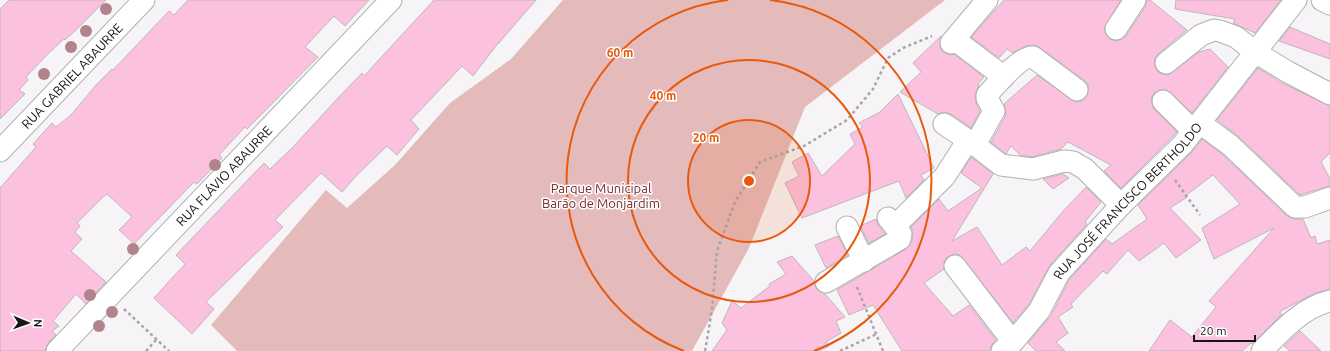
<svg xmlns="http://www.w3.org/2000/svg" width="1330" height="351" viewBox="0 0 1330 351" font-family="Ubuntu,sans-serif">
  <rect width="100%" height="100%" fill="#f6f4f7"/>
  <path fill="#e4baba" d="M563,0h382l-140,107 -56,141 -57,103h-455l-26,-26 115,-135 21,18 48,-43 55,-62 61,-44z"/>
  <path fill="#fcc1df" stroke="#bcb8ba" d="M9,0h97l-28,28 -13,12 -1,-1 -16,15 -22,23 2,3 -9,10 6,4 -25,25v-110z
    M188,0h181l-24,26 -11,-10 -29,31 13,10 -71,72 -2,-2 -26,28 3,3 -25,26 -3,-2 -60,62 -15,-14 13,-13 -25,-23 -4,3 -26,26 3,3 -5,6 7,7 -11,12 35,31 -20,22 -10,-10 -23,27 6,5 -7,5 4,4 -8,8 -3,8h-45v-163l36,-41 -3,-3 19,-21 4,4 15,-12 25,-30 16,-16 1,1 56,-59 5,4z
    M434,0h102l-38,44 1,-2 -26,34 -11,-10 -51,54 8,9 -22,26 -10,-9 -30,29 -15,17 -21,-19 -46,47 8,7 -77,75 8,7 -22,25 -38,-36 31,-34 -9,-9 88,-92 6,6 24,-23 43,-47 25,-26 2,3z
    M1004,0h117l-17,28 2,7 4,4 6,2 6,-2 4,-3 19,-29 2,-7h3l37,30 -29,24 -3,4 -1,6 3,7 5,3 6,1 31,-23 11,-3 18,18 -36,46 -26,-23h-6l-6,3 -3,5 1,6 2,5 23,23 -56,56 -17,-17 7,-6 -43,-23 -7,7 -29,8 -12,-2 -9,-9 -5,8 -15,-12 14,-25 1,-6 -2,-7 33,-29 38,27 6,-1 5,-4 3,-6 -1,-6 -4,-5 -48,-35 -11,1 -12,7 -6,-4 -8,9 -28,-21z
    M1176,0h105l-26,33 -22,-10 2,-4 -60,-10z
    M1290,27l40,17v15l-51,-18z
    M941,36l-1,11 3,5 6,3 5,-1 30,23 -6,7 1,1 -4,10 1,8 4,8 -9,17 -20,-14 -7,-2 -6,2 -38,-22 21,-20 -8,-9z
    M1258,68l24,15 48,23v47l-9,9 9,17v7l-30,9 -62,-59 -21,-16z
    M898,94l36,74 -13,7 3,5 -18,18 -7,-17 -97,37 -17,-35 14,-7 -7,-14 16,-9 14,23 33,-32 -5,-10 13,-7 -4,-4 21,-11z
    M1202,139l20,15 65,62 7,3h9l8,19 4,-2 2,8 13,-4v49l-15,4 -36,19 3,2 -30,30 -1,-1 -9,8h-93l21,-31 22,17 24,-30 -7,-6 65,-73 -60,31 -12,-31 38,-24 -27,-29 -28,21 1,2 -16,10 31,32 -25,18 -12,-15 -25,18 -11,-11 -21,24 -4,-3 -32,33 2,3 -15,10 10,16 -12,9 9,9h-29l-8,-8 22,-26 19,-37 37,-41 6,5 35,-25 -9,-14 53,-52z
    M971,157l22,17 -41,67 25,-14 25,38 24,-18 4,4 34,-41 22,-23 15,15 -16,20 2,2 -37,41 -21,39 -16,19 -53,-68 -6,-1 -7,3 -3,5v7l-20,14 29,33 16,-11 27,35 -5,6 -1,5h-88l-29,-46 -24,10 -12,-25 69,-41 6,-8 1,-10 -2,-4 28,-28 9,12 34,-23 -21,-15z
    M1063,174l6,4 -16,11 -10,-10z
    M876,219l2,6 7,9 -16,9 -9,-17z
    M838,236l10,19 -22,13 -11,-23z
    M792,256l22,25 2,7 9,6 20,23 -9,4 5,12 -15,9 3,4 -10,5h-107l15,-21 -5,-7 10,-22 9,7 29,-22 -1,-2 17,-10 -9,-12z
    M1300,331l21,20h-31l-6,-5z"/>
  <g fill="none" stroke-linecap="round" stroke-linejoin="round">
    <g stroke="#b2b0b2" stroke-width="23">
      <g id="minor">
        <path d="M1322,0l8,4"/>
        <path d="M1116,29l19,-29"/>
        <path d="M955,40l49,37"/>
        <path d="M951,43l36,-43"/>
        <path d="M1166,63l35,-28 13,-5 6,1 16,6 19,15 33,20 42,22"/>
        <path d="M1163,101l30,30"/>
        <path d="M1200,123l30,22 65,62h10l25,-9"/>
        <path d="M944,124l31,21 26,20 32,4 31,-8 9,1 12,7 36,36"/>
        <path d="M975,145l19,-34 -7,-13v-3c9,-10 33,-39 46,-38l44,33"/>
        <path id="s1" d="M0,151l144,-151"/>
        <path d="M895,226l50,-50 23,-36"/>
        <path d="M847,227l17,34"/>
        <path d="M955,266l58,76"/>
        <path d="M826,282l74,-43 1,-5 -13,-16"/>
        <path id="s2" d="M57,351l334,-351"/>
        <path id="s3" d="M1002,351l11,-9 26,-31 20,-38 62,-68 62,-61 113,-144"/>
        <path d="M1262,351c18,-19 41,-44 68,-50"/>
      </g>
    </g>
    <path stroke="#a7a5a8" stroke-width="2.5" stroke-dasharray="3 3" stroke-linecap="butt" d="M1175,180l25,35
      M857,287l26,64
      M124,309l45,42
      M146,351l10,-11
      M705,351l7,-41 5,-59 18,-49 25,-40 44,-16 43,-26 26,-31 15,-31 15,-10 29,-12
      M840,351l37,-17"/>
    <use href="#minor" stroke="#fff" stroke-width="21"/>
  </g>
  <g fill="#b0848a">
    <circle cx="106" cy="9" r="6"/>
    <circle cx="86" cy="31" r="6"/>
    <circle cx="71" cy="47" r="6"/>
    <circle cx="44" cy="74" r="6"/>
    <circle cx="215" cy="165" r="6"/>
    <circle cx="133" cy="249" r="6"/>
    <circle cx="90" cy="295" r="6"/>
    <circle cx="112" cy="312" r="6"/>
    <circle cx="99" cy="326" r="6"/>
  </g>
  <circle cx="749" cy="181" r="61" fill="#e8590c" fill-opacity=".12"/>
  <g fill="none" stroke="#e8590c" stroke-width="2">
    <circle cx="749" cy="181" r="61"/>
    <circle cx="749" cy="181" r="121"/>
    <path d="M684 351A182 182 0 0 1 728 0M770 0A182 182 0 0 1 814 351"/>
  </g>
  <g text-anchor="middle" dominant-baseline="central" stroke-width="3" stroke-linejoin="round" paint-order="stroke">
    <g font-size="13" fill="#161617" stroke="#fff">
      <text stroke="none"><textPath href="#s1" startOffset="104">RUA GABRIEL ABAURRE</textPath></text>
      <text stroke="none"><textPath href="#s2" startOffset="242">RUA FLÁVIO ABAURRE</textPath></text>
      <text stroke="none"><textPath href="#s3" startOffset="197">RUA JOSÉ FRANCISCO BERTHOLDO</textPath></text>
    </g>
    <g font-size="13" fill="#762930" stroke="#fff">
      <text x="601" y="188">Parque Municipal<tspan x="601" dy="15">Barão de Monjardim</tspan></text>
    </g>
  </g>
  <circle cx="749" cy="181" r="6" fill="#e8590c" stroke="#fff" stroke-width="2"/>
  <g font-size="12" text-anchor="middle" font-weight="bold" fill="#e8590c" stroke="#fff" stroke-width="3" stroke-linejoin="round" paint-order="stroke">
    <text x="620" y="57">60 m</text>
    <text x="663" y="100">40 m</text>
    <text x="706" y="142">20 m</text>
  </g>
  <g transform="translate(28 323) rotate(92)" stroke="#ffffff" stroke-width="3" paint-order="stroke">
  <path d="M0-3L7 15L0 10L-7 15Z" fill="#161617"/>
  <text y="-6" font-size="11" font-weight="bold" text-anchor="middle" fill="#161617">N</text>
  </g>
  <path d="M1194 335v6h61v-6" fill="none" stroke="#161617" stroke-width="2"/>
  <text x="1200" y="335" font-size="12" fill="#161617" stroke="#ffffff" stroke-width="3" paint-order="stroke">20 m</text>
</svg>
